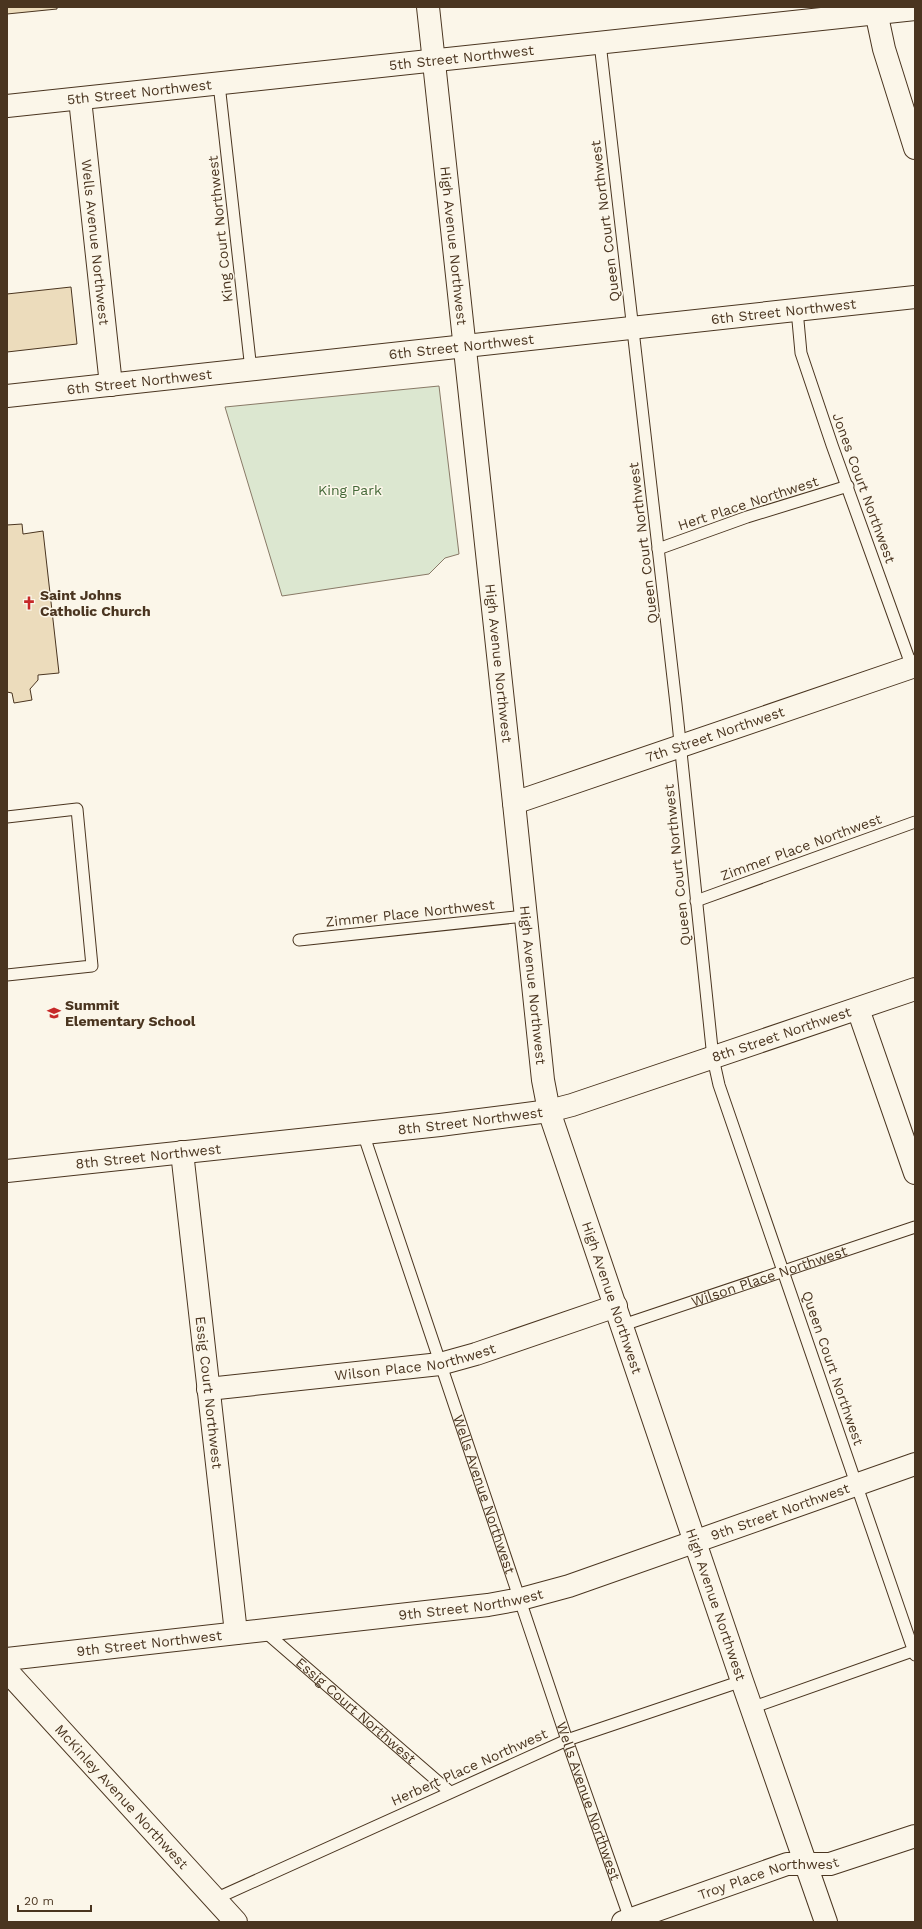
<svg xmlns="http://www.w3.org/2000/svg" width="922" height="1929" viewBox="0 0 922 1929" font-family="'Work Sans',sans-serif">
  <rect width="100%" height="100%" fill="#fbf6e9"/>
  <path fill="#dce7d0" stroke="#887966" d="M439,386l20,168 -14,4 -16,16 -147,22 -57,-189z"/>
  <path fill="#ecdcbc" stroke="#4a3520" d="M7,7h50v2l-50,5z
    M71,287l6,57 -70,8v-58z
    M22,524l1,10 20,-3 16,142 -21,2v5l-8,9 2,11 -18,3 -2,-10 -5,-1v-167z"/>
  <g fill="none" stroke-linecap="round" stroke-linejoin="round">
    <g stroke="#4a3520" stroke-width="13">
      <g id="service">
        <path d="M600,43l76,661 37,354 6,27 196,570"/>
        <path d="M219,84l32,286"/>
        <path d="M797,310l4,43 31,92 81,225"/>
        <path d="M658,549l89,-32 101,-31"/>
        <path d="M7,817l70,-8 15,157 -85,9"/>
        <path d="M696,901l219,-79"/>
        <path d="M299,940l226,-24"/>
        <path id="s1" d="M363,1133l204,607 64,182"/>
        <path id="s2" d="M623,1325l292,-98"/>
        <path id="s3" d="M263,1630l187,162"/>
        <path d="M751,1708l164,-58"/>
        <path d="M215,1899l352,-159 175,-59"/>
      </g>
    </g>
    <g stroke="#4a3520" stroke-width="24">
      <g id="minor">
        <path id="s4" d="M80,99l31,286"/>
        <path id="s5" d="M514,803l29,277 6,31 193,570 84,241"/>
        <path d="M858,1009l57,164"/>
        <path id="s6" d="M182,1152l54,481"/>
        <path id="s7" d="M7,1171l433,-46 109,-14 23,-6 343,-116"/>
        <path id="s8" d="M208,1389l232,-25 36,-10 140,-48"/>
        <path id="s9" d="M7,1659l481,-54 33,-6 48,-13 346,-122"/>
        <path id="s10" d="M623,1922l164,-58h43l85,-28"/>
      </g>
    </g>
    <g stroke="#4a3520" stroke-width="24">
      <g id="tertiary">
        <path id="s11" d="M428,7l86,796 401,-137"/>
        <path d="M875,7l9,42 31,99"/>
      </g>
    </g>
    <g stroke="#4a3520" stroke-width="24">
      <g id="secondary">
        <path id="s12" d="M7,106l908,-97"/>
        <path id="s13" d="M7,396l908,-99"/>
      </g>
    </g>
    <g stroke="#4a3520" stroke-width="24">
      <g id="primary">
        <path id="s14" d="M7,1671l229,251"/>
      </g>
    </g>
    <use href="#service" stroke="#fbf6e9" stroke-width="11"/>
    <use href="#minor" stroke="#fbf6e9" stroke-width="22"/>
    <use href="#tertiary" stroke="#fbf6e9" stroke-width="22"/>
    <use href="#secondary" stroke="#fbf6e9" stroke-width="22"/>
    <use href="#primary" stroke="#fbf6e9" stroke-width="22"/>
  </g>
  <defs>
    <g id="church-bare" transform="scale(1.08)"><path d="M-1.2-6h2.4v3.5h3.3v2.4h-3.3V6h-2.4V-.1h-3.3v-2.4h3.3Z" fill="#c62828" stroke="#fbf6e9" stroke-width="2.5" paint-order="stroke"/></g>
    <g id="school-bare" transform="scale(1.08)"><path d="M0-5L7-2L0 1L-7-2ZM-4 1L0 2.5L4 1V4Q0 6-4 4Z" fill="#c62828" stroke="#fbf6e9" stroke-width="2.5" paint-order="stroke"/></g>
  </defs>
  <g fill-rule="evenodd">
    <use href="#church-bare" x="29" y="603"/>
    <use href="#school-bare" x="54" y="1013"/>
  </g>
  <g text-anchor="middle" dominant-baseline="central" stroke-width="3" stroke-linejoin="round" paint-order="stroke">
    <g font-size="14" fill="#4a3520" stroke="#fbf6e9">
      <text stroke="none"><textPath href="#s12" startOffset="457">5th Street Northwest</textPath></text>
      <text stroke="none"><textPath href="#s12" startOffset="133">5th Street Northwest</textPath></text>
      <text transform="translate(605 221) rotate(-97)">Queen Court Northwest</text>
      <text transform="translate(220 229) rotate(-96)">King Court Northwest</text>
      <text stroke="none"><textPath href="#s4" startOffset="144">Wells Avenue Northwest</textPath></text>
      <text stroke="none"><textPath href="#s11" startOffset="240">High Avenue Northwest</textPath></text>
      <text stroke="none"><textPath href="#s13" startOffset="781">6th Street Northwest</textPath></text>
      <text stroke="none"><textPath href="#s13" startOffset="457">6th Street Northwest</textPath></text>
      <text stroke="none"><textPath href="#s13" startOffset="133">6th Street Northwest</textPath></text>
      <text transform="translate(864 488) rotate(70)">Jones Court Northwest</text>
      <text transform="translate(748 503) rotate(-18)">Hert Place Northwest</text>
      <text transform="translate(643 543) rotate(-97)">Queen Court Northwest</text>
      <text stroke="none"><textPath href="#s11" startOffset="660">High Avenue Northwest</textPath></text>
      <text stroke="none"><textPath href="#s11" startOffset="1013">7th Street Northwest</textPath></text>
      <text transform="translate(801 847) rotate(-20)">Zimmer Place Northwest</text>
      <text transform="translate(677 865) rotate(-96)">Queen Court Northwest</text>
      <text transform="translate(410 913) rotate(-6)">Zimmer Place Northwest</text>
      <text stroke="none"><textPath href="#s5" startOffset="183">High Avenue Northwest</textPath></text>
      <text stroke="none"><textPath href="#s7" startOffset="790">8th Street Northwest</textPath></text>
      <text stroke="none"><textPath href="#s7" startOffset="466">8th Street Northwest</textPath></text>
      <text stroke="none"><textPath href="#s7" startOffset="142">8th Street Northwest</textPath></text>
      <text stroke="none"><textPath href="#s2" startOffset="154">Wilson Place Northwest</textPath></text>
      <text stroke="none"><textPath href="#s5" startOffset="507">High Avenue Northwest</textPath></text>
      <text stroke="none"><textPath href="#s8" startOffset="209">Wilson Place Northwest</textPath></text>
      <text transform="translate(833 1368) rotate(71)">Queen Court Northwest</text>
      <text stroke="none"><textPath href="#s6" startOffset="242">Essig Court Northwest</textPath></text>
      <text stroke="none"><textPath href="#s1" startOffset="381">Wells Avenue Northwest</textPath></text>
      <text stroke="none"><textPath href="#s9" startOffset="791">9th Street Northwest</textPath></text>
      <text stroke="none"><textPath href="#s9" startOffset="467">9th Street Northwest</textPath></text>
      <text stroke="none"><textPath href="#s5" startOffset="831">High Avenue Northwest</textPath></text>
      <text stroke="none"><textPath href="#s9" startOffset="143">9th Street Northwest</textPath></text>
      <text stroke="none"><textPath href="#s3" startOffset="123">Essig Court Northwest</textPath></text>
      <text transform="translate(469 1767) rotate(-24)">Herbert Place Northwest</text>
      <text stroke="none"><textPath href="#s14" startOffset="170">McKinley Avenue Northwest</textPath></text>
      <text stroke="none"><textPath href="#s1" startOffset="705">Wells Avenue Northwest</textPath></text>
      <text stroke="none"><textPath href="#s10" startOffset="153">Troy Place Northwest</textPath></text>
    </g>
    <g font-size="14" fill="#436837" stroke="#fbf6e9">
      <text x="350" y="490">King Park</text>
    </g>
    <g font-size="14" font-weight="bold" fill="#4a3520" stroke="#fbf6e9" text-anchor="start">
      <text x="40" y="595">Saint Johns<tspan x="40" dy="16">Catholic Church</tspan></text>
      <text x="65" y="1005">Summit<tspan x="65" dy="16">Elementary School</tspan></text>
    </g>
  </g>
  <rect width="922" height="1929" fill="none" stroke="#4a3520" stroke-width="16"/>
  <path d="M18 1905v6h73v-6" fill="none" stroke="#4a3520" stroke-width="2"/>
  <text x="24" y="1905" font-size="12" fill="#4a3520" stroke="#fbf6e9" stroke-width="3" paint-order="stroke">20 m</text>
</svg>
